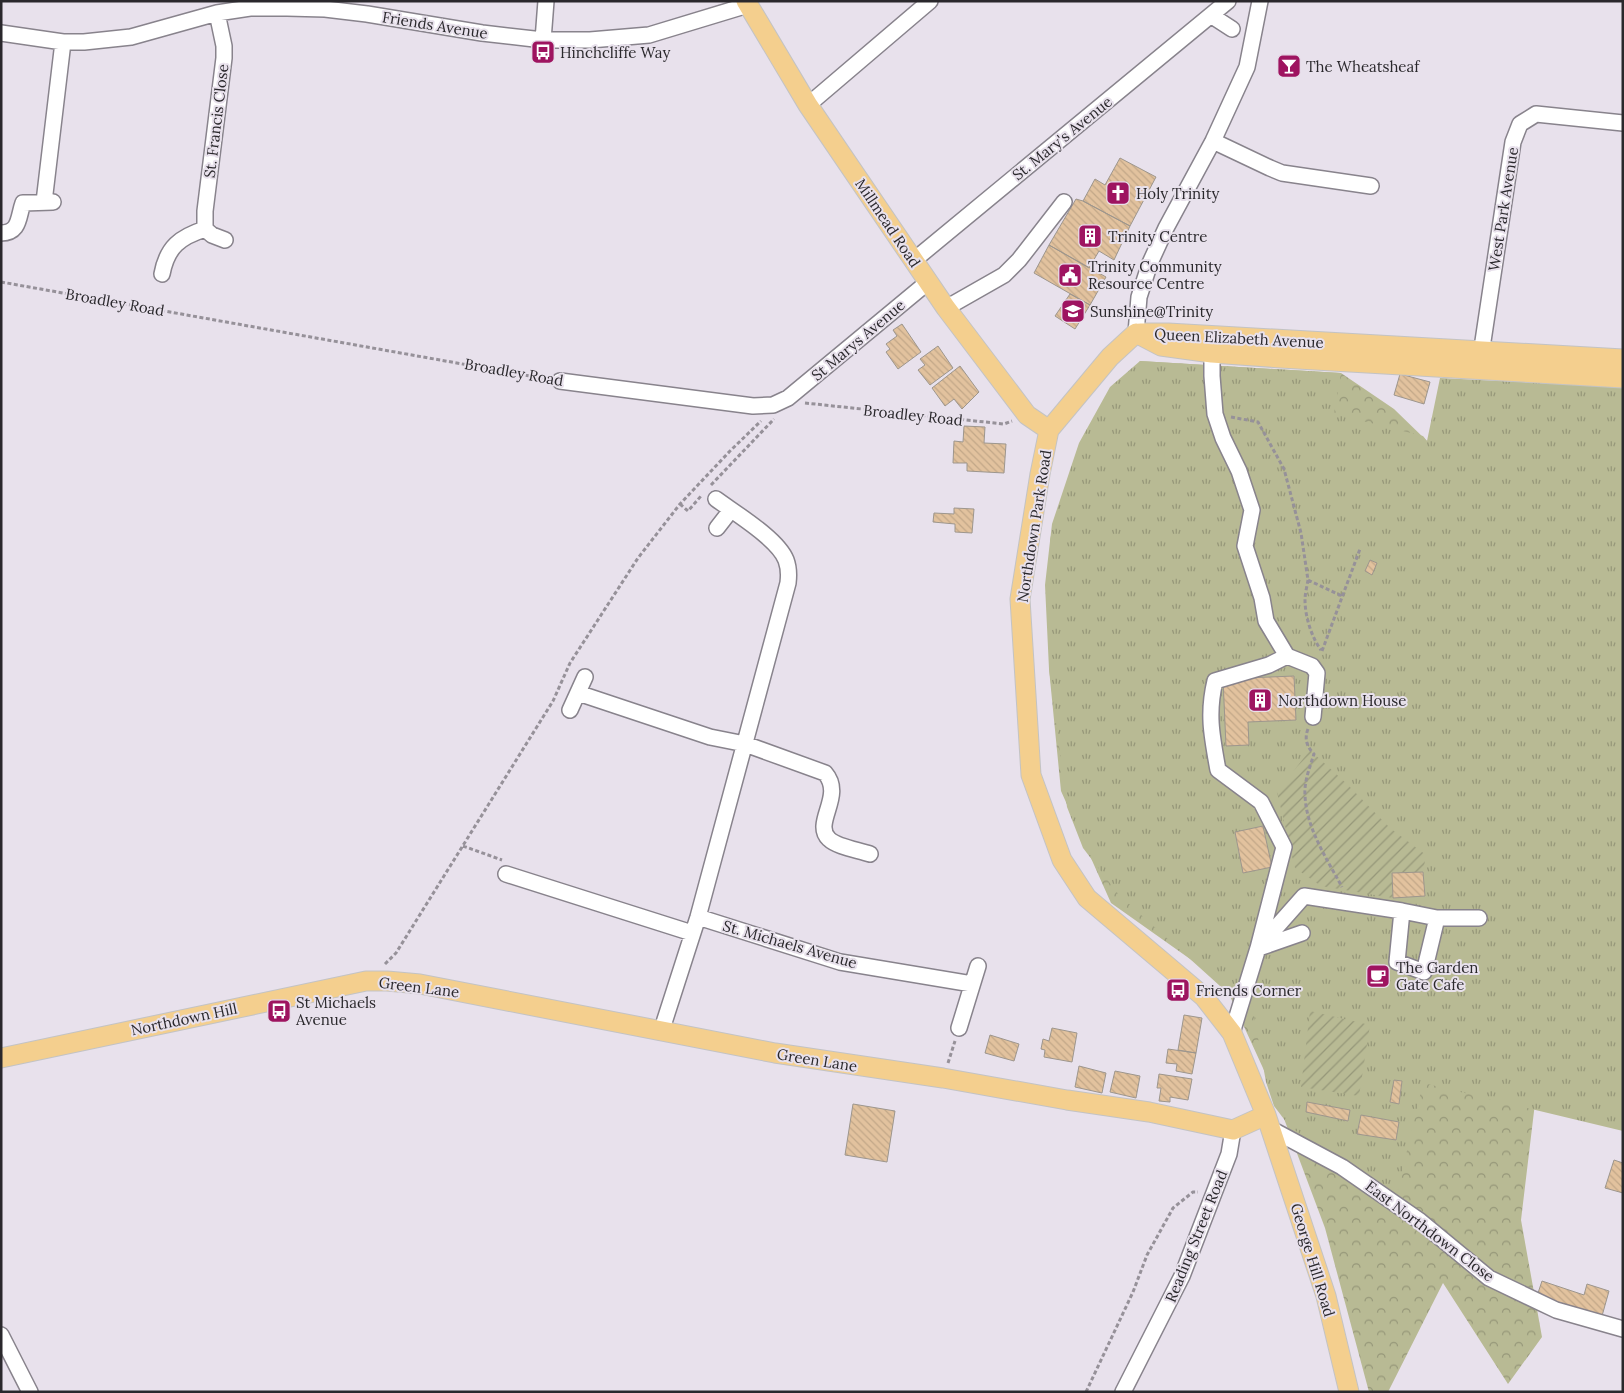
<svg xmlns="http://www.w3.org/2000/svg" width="1624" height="1393" viewBox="0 0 1624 1393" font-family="Lora,serif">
  <defs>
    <pattern id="forest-crowns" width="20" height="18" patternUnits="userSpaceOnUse" patternTransform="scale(1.25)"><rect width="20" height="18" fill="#b8ba94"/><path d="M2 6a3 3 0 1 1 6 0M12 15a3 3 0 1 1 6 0" fill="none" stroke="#969779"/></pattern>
    <pattern id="park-tufts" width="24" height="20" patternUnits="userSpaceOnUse" patternTransform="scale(1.25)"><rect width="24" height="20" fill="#b8ba94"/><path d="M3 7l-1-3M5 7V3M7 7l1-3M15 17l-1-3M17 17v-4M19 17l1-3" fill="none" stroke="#969779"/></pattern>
    <pattern id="garden-furrows" width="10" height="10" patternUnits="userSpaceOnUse" patternTransform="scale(1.25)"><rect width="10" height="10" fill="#b8ba94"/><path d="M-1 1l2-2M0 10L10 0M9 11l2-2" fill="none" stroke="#969779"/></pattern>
    <pattern id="building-back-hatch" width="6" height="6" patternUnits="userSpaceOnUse" patternTransform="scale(1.25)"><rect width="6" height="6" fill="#e2c29e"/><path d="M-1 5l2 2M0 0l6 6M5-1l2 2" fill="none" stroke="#c2a788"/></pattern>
  </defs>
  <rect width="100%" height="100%" fill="#e8e1ec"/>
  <path fill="url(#forest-crowns)" d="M1140,361l201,12 53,36 33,32 108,662 -14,117 21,117 -34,47 -65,-101 -55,109h-19l-44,-164 -51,-136 -50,-109 -113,-80 -50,-112 -12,-122 1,-129 2,-9z"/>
  <path fill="url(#park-tufts)" d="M1140,361l201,12 -7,41 89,22 4,5 13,-63 183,9v744l-200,-48 -27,114 -106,-70 -16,-21 -8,-24 -13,-72 -33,-24 -101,-91 -36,-47 -16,-41 -18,-138 -4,-84 7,-61 27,-81 31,-56z"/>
  <path fill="url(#garden-furrows)" d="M1310,750l37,34 43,44 36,27 -3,17 -31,1 1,25 -72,-12 -26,-18 -18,-76z
    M1310,1011l60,14 -11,71 -58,-9z"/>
  <path fill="url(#building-back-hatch)" stroke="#9d968d" d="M1120,158l36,19 -26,49 -47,-25 12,-22 10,6z
    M1076,199l7,2 47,25 -16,34 -15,-9 -10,17 -40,-23z
    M1049,245l57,32 -16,28 -56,-32z
    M1070,294l20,11 -15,24 -20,-13z
    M902,324l19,28 -23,17 -12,-17 4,-3 -4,-5 11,-8 -4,-6z
    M938,346l15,22 -23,17 -12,-15 7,-5 -5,-6z
    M960,366l19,26 -17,17 -8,-10 -9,7 -13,-18z
    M1400,374l30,8 -6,22 -30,-9z
    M964,426l21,1 -1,16 22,1 -2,29 -37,-2v-8h-14l1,-22 9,1z
    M954,508l20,1 -2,24 -17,-1v-8l-22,-2 1,-9 20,1z
    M1370,560l7,3 -5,12 -7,-4z
    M1294,676l2,44 -48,2 1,23 -23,1 -3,-67z
    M1263,826l9,41 -29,6 -8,-41z
    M1423,872l2,24 -32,2 -1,-25z
    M1184,1015l18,3 -6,35 -18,-3z
    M1052,1028l25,5 -5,29 -28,-5 1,-7 -4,-1 2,-10 6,2z
    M990,1035l29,9 -5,17 -29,-8z
    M1168,1049l28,4 -4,21 -16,-3 1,-7 -11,-1z
    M1079,1066l27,7 -4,20 -27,-6z
    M1115,1071l25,5 -4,22 -26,-6z
    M1159,1074l33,5 -4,21 -18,-3v5l-11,-1 2,-13h-4z
    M1394,1080l8,1 -3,23 -9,-2z
    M1307,1102l43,8 -2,11 -42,-9z
    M853,1104l42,7 -8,51 -42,-7z
    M1361,1115l38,7 -3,18 -39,-6z
    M1614,1160l9,3v30l-18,-5z
    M1542,1281l42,14 3,-11 22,7 -7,25 -65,-20z"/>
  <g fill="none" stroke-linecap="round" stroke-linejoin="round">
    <g stroke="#88838c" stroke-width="18">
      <path id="minor" d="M217,13l7,33v12l-19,153v18l7,6 13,5
        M1212,16l20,13
        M1,33l62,9h21l47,-5 86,-24 33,-5h37l38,1 42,5 115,19 61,7h47l59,-5 99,-30
        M543,40l3,-39
        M808,105l122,-104
        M1213,141l57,27 12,5 89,13
        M44,202l19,-160
        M1,233c19,0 17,-16 22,-30l30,-1
        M913,261l315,-260
        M162,274c5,-27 18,-37 43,-45
        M946,308l58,-33 15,-15 45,-58
        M1136,333l3,-36 11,-34 16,-35 47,-87 34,-74 13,-66
        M1212,353v23l3,38 8,24 16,33 13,39 -7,36 17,52 4,23 21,35 -18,9 -54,16c-8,33 -3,56 3,89l43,32 23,45 -26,101
        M1480,361l33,-219 7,-18 16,-10 87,9
        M560,381l193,25 20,-1 15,-7 140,-116
        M717,528l14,-18
        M1287,656l25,10 5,7 -4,44
        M578,693l132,44 35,7 80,29c20,23 -13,50 4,66 8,8 30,11 41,15
        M570,710l15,-33
        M506,874l186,59
        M1402,911l-5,51 27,10 13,-54
        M698,917l142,45 132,22
        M1259,948l43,-15
        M959,1028l19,-62
        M661,1032l37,-115 90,-334c1,-8 1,-15 -2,-23 -8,-21 -51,-47 -70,-61
        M1232,1033l26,-85 46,-52 98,15 35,7h42
        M1271,1129l71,38 78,54 69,57 67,32 67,19
        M1,1335l29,57
        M1123,1392l59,-116 47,-122 4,-24"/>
    </g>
    <g stroke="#c3c3c4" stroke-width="21">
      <path id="major" d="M746,1l62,104 138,203 81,107 22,15
        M1136,333l-26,24 -61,73 -9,44 -20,125 11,176 31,85 25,38 117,99 28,36 34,82 60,181 23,96
        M1136,333l25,13 51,7 69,5 342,20
        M1140,333h28l455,26
        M1,1058l365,-77h21l33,3 355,69 168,25 124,22 82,12 84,18 33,-15"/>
    </g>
    <path stroke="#969199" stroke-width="3" stroke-dasharray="4 2.5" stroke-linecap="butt" d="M1,282l546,97
      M805,403l199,21 8,-3
      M1231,417l27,5 26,47 17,64 7,47 34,16
      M711,485l63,-66
      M680,504l8,7 13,-15
      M1308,580c-1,6 -3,14 -3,20 0,17 7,38 16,50
      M1322,651l38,-102
      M1308,729c-4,10 -1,18 6,25 -4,13 -10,27 -9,41 1,33 22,64 37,92
      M463,846l39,14
      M385,964l11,-11 157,-252 17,-38 68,-105 42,-54 50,-53 31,-30
      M948,1063l7,-22
      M1086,1392l47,-100 14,-37 26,-47 20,-16h5"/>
    <use href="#minor" stroke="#fff" stroke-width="15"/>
    <use href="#major" stroke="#f4cf8e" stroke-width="19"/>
  </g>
  <defs>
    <g id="bus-square" transform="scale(1.25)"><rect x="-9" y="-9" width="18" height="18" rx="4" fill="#9e1460" stroke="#e8e1ec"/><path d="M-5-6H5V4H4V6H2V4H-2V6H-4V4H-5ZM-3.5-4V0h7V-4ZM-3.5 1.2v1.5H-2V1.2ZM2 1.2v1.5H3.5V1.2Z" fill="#fff"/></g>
    <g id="bar-square" transform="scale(1.25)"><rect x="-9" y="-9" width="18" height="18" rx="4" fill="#9e1460" stroke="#e8e1ec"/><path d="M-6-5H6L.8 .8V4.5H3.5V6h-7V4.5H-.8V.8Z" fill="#fff"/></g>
    <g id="church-square" transform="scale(1.25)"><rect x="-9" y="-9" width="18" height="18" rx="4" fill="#9e1460" stroke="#e8e1ec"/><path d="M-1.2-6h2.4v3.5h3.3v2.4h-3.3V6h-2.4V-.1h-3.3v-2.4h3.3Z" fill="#fff"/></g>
    <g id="building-square" transform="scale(1.25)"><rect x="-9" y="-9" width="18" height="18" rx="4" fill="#9e1460" stroke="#e8e1ec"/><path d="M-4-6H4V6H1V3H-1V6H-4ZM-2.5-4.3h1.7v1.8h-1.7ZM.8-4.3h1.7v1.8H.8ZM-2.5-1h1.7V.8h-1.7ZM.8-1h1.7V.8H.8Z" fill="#fff"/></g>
    <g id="civic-square" transform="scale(1.25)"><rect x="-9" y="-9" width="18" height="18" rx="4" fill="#9e1460" stroke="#e8e1ec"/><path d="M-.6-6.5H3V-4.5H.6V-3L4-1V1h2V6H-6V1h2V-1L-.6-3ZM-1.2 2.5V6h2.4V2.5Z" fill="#fff"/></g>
    <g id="school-square" transform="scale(1.25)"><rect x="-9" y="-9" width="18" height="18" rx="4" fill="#9e1460" stroke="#e8e1ec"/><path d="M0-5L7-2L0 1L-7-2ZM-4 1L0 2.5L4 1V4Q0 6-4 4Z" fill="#fff"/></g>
    <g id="cafe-square" transform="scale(1.25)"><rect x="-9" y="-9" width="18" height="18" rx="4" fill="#9e1460" stroke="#e8e1ec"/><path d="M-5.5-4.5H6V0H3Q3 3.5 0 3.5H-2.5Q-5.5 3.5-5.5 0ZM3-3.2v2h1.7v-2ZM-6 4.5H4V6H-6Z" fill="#fff"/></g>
  </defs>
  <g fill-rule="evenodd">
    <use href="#bus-square" x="543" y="52"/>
    <use href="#bar-square" x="1289" y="66"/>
    <use href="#church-square" x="1118" y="193"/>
    <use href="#building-square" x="1090" y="236"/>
    <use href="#civic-square" x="1070" y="275"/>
    <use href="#school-square" x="1073" y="311"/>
    <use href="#building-square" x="1260" y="700"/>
    <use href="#cafe-square" x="1378" y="976"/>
    <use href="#bus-square" x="1178" y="990"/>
    <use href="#bus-square" x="279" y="1011"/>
  </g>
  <g text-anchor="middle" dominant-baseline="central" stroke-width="4" stroke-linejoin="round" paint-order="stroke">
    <g font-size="15" fill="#2a282c" stroke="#e8e1ec">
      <text transform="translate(435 25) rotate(9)">Friends Avenue</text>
      <text transform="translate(216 121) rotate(-83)">St. Francis Close</text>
      <text transform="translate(1062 138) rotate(-39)">St. Mary's Avenue</text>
      <text transform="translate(1503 209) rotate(-81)">West Park Avenue</text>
      <text transform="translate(888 223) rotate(56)">Millmead Road</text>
      <text transform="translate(115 302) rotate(10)">Broadley Road</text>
      <text transform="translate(1239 338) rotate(3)">Queen Elizabeth Avenue</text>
      <text transform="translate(858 340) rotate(-40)">St Marys Avenue</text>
      <text transform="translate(514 372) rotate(10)">Broadley Road</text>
      <text transform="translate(913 415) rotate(6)">Broadley Road</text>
      <text transform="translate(1034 526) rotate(-81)">Northdown Park Road</text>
      <text transform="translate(790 944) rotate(16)">St. Michaels Avenue</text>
      <text transform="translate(419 987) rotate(7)">Green Lane</text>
      <text transform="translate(184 1019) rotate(-12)">Northdown Hill</text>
      <text transform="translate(817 1060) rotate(9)">Green Lane</text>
      <text transform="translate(1430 1231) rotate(37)">East Northdown Close</text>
      <text transform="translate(1196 1236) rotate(-68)">Reading Street Road</text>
      <text transform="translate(1313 1260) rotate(73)">George Hill Road</text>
    </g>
    <g font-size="15" fill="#2a282c" stroke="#e8e1ec" text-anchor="start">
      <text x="560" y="52">Hinchcliffe Way</text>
      <text x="1306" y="66">The Wheatsheaf</text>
      <text x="1136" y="193">Holy Trinity</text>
      <text x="1108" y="236">Trinity Centre</text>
      <text x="1088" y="266">Trinity Community<tspan x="1088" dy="17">Resource Centre</tspan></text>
      <text x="1090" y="311">Sunshine@Trinity</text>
      <text x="1278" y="700">Northdown House</text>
      <text x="1396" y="967">The Garden<tspan x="1396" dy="17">Gate Cafe</tspan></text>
      <text x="1196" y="990">Friends Corner</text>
      <text x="296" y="1002">St Michaels<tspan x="296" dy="17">Avenue</tspan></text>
    </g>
  </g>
  <rect width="1624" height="1393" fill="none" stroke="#2a282c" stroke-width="5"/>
</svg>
